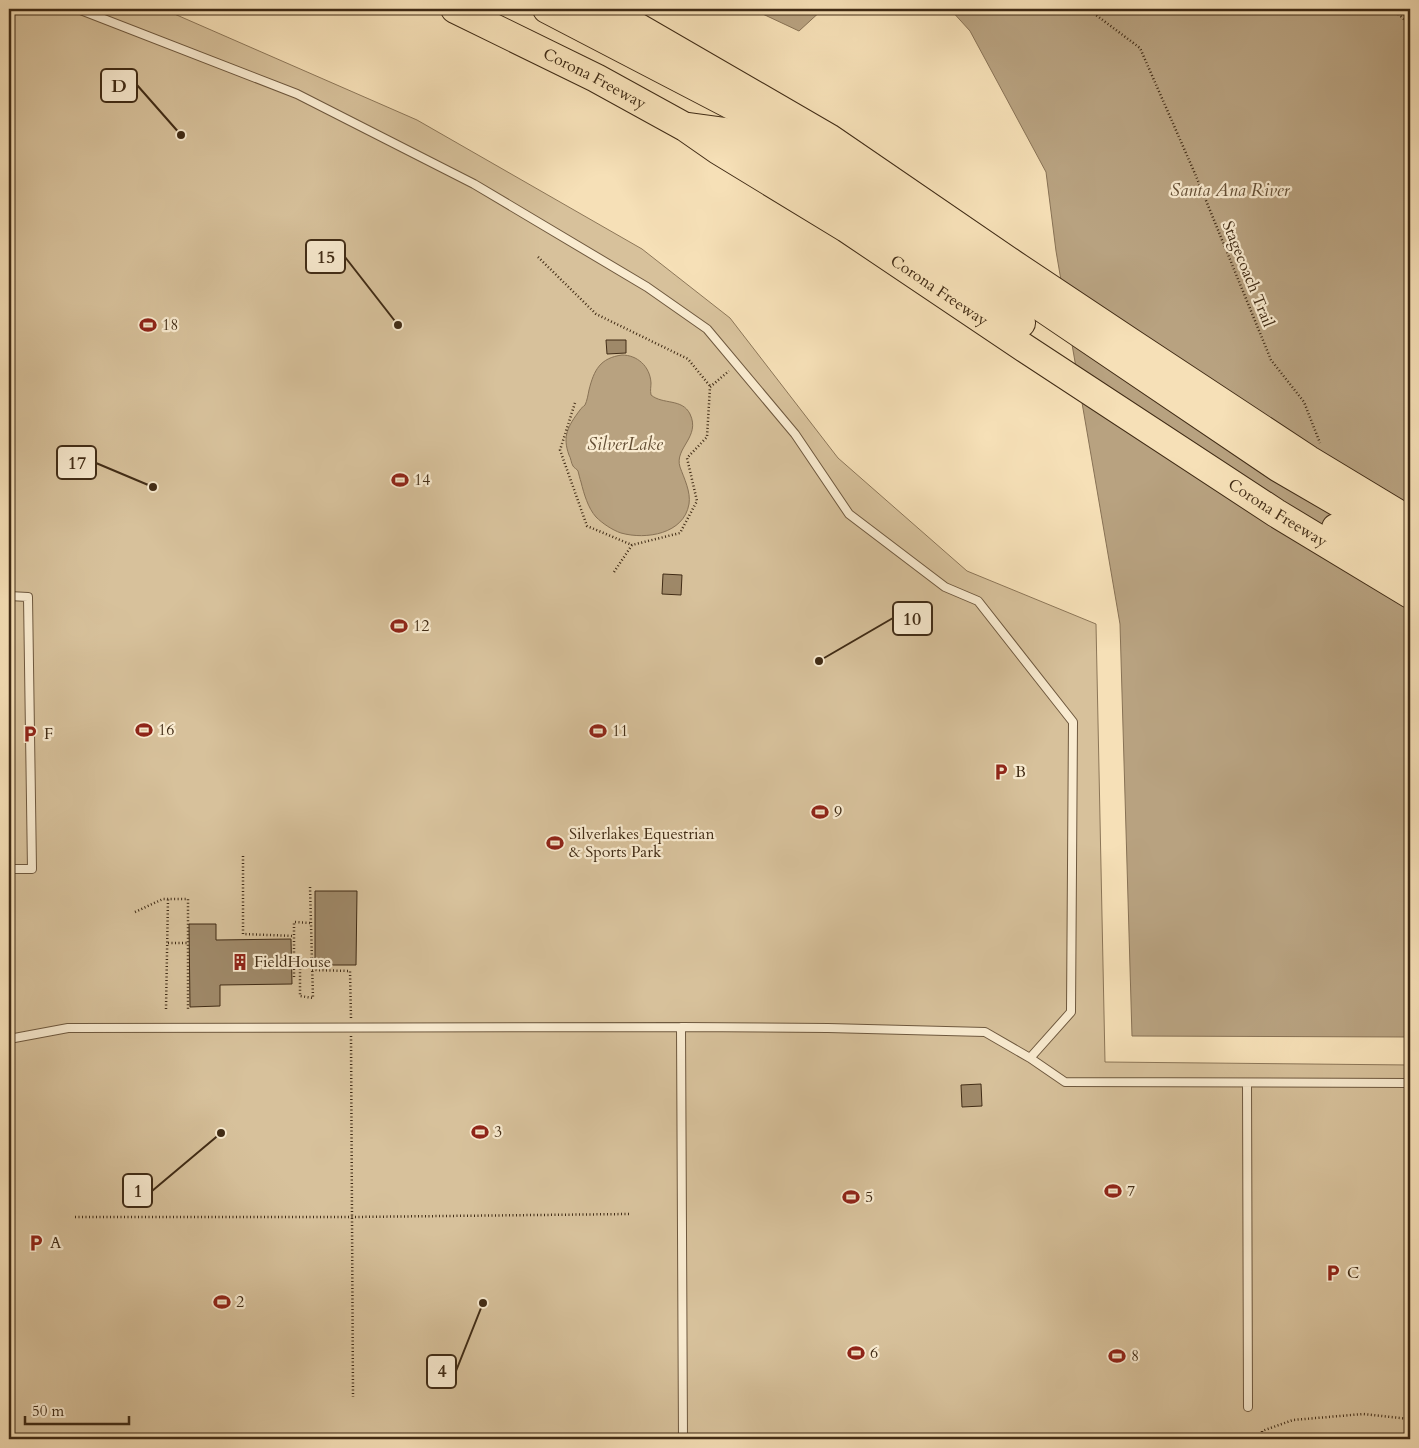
<svg xmlns="http://www.w3.org/2000/svg" width="1419" height="1448" viewBox="0 0 1419 1448" font-family="Cardo,serif">
  <rect width="100%" height="100%" fill="#f6e0b7"/>
  <filter id="stains"><feTurbulence type="fractalNoise" baseFrequency=".004" numOctaves="4"/><feColorMatrix values="0 0 0 0 .2 0 0 0 0 .09 0 0 0 0 .02 0 0 0 .5 -.17"/></filter>
  <radialGradient id="worn" r=".72"><stop offset=".6" stop-color="#630" stop-opacity="0"/><stop offset="1" stop-color="#630" stop-opacity=".3"/></radialGradient>
  <path fill="#d7c19b" stroke="#8c7658" d="M9,9h154l254,111 225,129 88,69 108,140 129,113 129,53 9,438 305,3v374h-1401z"/>
  <path fill="#b8a280" stroke="#887255" d="M752,9h71l-24,22z
    M950,9h460v1028l-278,-1 -12,-412 -64,-373 -10,-79 -76,-141z
    M622,355c15,0 28,11 29,28 0,4 -1,7 0,12 12,10 31,3 39,19 11,23 -16,34 -10,53 4,11 11,25 9,37 -5,30 -43,36 -68,29 -9,-3 -19,-10 -25,-16 -8,-9 -12,-23 -15,-35 -1,-3 -2,-7 -3,-11 -1,-2 -4,-3 -5,-5 -2,-3 -2,-8 -4,-11 -7,-19 -1,-29 11,-45 1,-2 3,-3 5,-5 2,-4 3,-10 4,-15 5,-20 11,-32 33,-35z"/>
  <path fill="#9f8969" stroke="#402b15" d="M606,340h20v13l-19,1z
    M663,574l19,1 -1,20 -19,-1z
    M315,891h42l-1,74h-41z
    M189,924h27v16l75,-1 1,45 -72,1v21l-30,1z
    M981,1084l1,22 -20,1 -1,-22z"/>
  <g fill="none" stroke-linecap="round" stroke-linejoin="round">
    <g stroke="#6e583e" stroke-width="10">
      <path id="lane" d="M78,9l219,85 177,90 173,103 60,42 88,105 54,80 96,73 33,14 95,121 -2,290 -41,46 -45,-26 -157,-4 -147,-1
        M9,596l19,1 4,272h-23
        M9,1039l59,-11 613,-1 2,412
        M1030,1058l35,24 345,1
        M1247,1083l1,324"/>
    </g>
    <g stroke="#402b15" stroke-width="30">
      <g id="highway">
        <path id="s1" d="M455,9l141,69 89,49 33,23 128,78 180,121 250,164 134,81"/>
        <path d="M547,9l217,113 252,168 263,178 131,76"/>
        <path d="M601,9l26,12 202,117 184,126 117,78 179,118 101,61"/>
        <path d="M689,127l44,6 152,96 136,94"/>
        <path d="M1336,528l74,42"/>
      </g>
    </g>
    <path stroke="#402b15" stroke-width="2.5" stroke-dasharray="1 2.5" stroke-linecap="butt" d="M1088,9l52,39 56,128 75,184 33,42 16,41
      M1393,9l17,16
      M538,257l58,57 92,45 22,27
      M575,403l-15,47 27,76 45,19
      M614,572l18,-27 48,-12 17,-32 -10,-43 20,-21 3,-50 19,-16
      M243,856v78l51,2
      M135,912l28,-13h25v112
      M168,943h20
      M294,966l6,2v28l13,2 -3,-112
      M312,970l38,1 1,47
      M294,977v-55l17,1
      M166,1009l2,-110
      M351,1036l2,361
      M75,1217h277l278,-3
      M1262,1439v-8l31,-11 70,-6 47,5
      M1387,1439l23,-2"/>
    <use href="#lane" stroke="#f9ebd0" stroke-width="8"/>
    <use href="#highway" stroke="#f6e0b7" stroke-width="28"/>
  </g>
  <defs>
    <g id="stadium-bare" transform="scale(1.35)"><path d="M0-5a6.5 5 0 1 0 0 10a6.5 5 0 1 0 0-10ZM-3.5-1.8h7v3.6h-7Z" fill="#8f2418" stroke="#f9ebd0" stroke-width="2.5" paint-order="stroke"/></g>
    <g id="parking-bare" transform="scale(1.35)"><path d="M-3.5-5.5H1a3.5 3.5 0 0 1 0 7H-1V5.5H-3.5ZM-1-3.4V-.6H.8a1.4 1.4 0 0 0 0-2.8Z" fill="#8f2418" stroke="#f9ebd0" stroke-width="2.5" paint-order="stroke"/></g>
    <g id="building-bare" transform="scale(1.35)"><path d="M-4-6H4V6H1V3H-1V6H-4ZM-2.5-4.3h1.7v1.8h-1.7ZM.8-4.3h1.7v1.8H.8ZM-2.5-1h1.7V.8h-1.7ZM.8-1h1.7V.8H.8Z" fill="#8f2418" stroke="#f9ebd0" stroke-width="2.5" paint-order="stroke"/></g>
  </defs>
  <g fill-rule="evenodd">
    <use href="#stadium-bare" x="148" y="325"/>
    <use href="#stadium-bare" x="400" y="480"/>
    <use href="#stadium-bare" x="399" y="626"/>
    <use href="#stadium-bare" x="144" y="730"/>
    <use href="#stadium-bare" x="598" y="731"/>
    <use href="#parking-bare" x="30" y="734"/>
    <use href="#parking-bare" x="1001" y="772"/>
    <use href="#stadium-bare" x="820" y="812"/>
    <use href="#stadium-bare" x="555" y="843"/>
    <use href="#building-bare" x="240" y="962"/>
    <use href="#stadium-bare" x="480" y="1132"/>
    <use href="#stadium-bare" x="1113" y="1191"/>
    <use href="#stadium-bare" x="851" y="1197"/>
    <use href="#parking-bare" x="36" y="1243"/>
    <use href="#parking-bare" x="1333" y="1273"/>
    <use href="#stadium-bare" x="222" y="1302"/>
    <use href="#stadium-bare" x="856" y="1353"/>
    <use href="#stadium-bare" x="1117" y="1356"/>
  </g>
  <g text-anchor="middle" dominant-baseline="central" stroke-width="4.5" stroke-linejoin="round" paint-order="stroke">
    <g font-size="16" fill="#402b15" stroke="#f9ebd0">
      <text stroke="none"><textPath href="#s1" startOffset="156">Corona Freeway</textPath></text>
      <text transform="translate(1248 274) rotate(68)">Stagecoach Trail</text>
      <text stroke="none"><textPath href="#s1" startOffset="561">Corona Freeway</textPath></text>
      <text stroke="none"><textPath href="#s1" startOffset="966">Corona Freeway</textPath></text>
    </g>
    <g font-size="16" fill="#402b15" stroke="#f9ebd0" text-anchor="start">
      <text x="162" y="325">18</text>
      <text x="414" y="480">14</text>
      <text x="413" y="626">12</text>
      <text x="158" y="730">16</text>
      <text x="612" y="731">11</text>
      <text x="44" y="734">F</text>
      <text x="1015" y="772">B</text>
      <text x="834" y="812">9</text>
      <text x="569" y="834">Silverlakes Equestrian<tspan x="569" dy="18">&amp; Sports Park</tspan></text>
      <text x="254" y="962">FieldHouse</text>
      <text x="494" y="1132">3</text>
      <text x="1127" y="1191">7</text>
      <text x="865" y="1197">5</text>
      <text x="50" y="1243">A</text>
      <text x="1347" y="1273">C</text>
      <text x="236" y="1302">2</text>
      <text x="870" y="1353">6</text>
      <text x="1131" y="1356">8</text>
    </g>
    <g font-size="18" font-style="italic" fill="#644f35" stroke="#f9ebd0">
      <text x="1230" y="190">Santa Ana River</text>
      <text x="625" y="444">SilverLake</text>
    </g>
  </g>
  <path fill="none" stroke="#402b15" stroke-width="2" d="M181 135L137 85M398 325L345 257M153 487L96 463M819 661L893 618M221 1133L152 1191M483 1303L456 1371"/>
  <g fill="#402b15" stroke="#f9ebd0" stroke-width="2">
    <circle cx="181" cy="135" r="5"/>
    <circle cx="398" cy="325" r="5"/>
    <circle cx="153" cy="487" r="5"/>
    <circle cx="819" cy="661" r="5"/>
    <circle cx="221" cy="1133" r="5"/>
    <circle cx="483" cy="1303" r="5"/>
  </g>
  <g fill="#f9ebd0" stroke="#402b15" stroke-width="2">
    <rect x="101" y="69" width="36" height="33" rx="5"/>
    <rect x="306" y="240" width="39" height="33" rx="5"/>
    <rect x="57" y="446" width="39" height="33" rx="5"/>
    <rect x="893" y="602" width="39" height="33" rx="5"/>
    <rect x="123" y="1174" width="29" height="33" rx="5"/>
    <rect x="427" y="1355" width="29" height="33" rx="5"/>
  </g>
  <g font-size="18" text-anchor="middle" font-weight="bold" fill="#402b15">
    <text x="119" y="92">D</text>
    <text x="326" y="263">15</text>
    <text x="77" y="469">17</text>
    <text x="912" y="625">10</text>
    <text x="138" y="1197">1</text>
    <text x="442" y="1377">4</text>
  </g>
  <rect width="1419" height="1448" fill="none" stroke="#f6e0b7" stroke-width="30"/>
  <rect x="10" y="10" width="1399" height="1428" fill="none" stroke="#402b15" stroke-width="2.5"/>
  <rect x="15" y="15" width="1389" height="1418" fill="none" stroke="#402b15"/>
  <path d="M25 1416v8h104v-8" fill="none" stroke="#402b15" stroke-width="2.5"/>
  <text x="32" y="1416" font-size="15" fill="#402b15" stroke="#f9ebd0" stroke-width="4" paint-order="stroke">50 m</text>
  <rect width="100%" height="100%" filter="url(#stains)"/>
  <rect width="100%" height="100%" fill="url(#worn)"/>
</svg>
